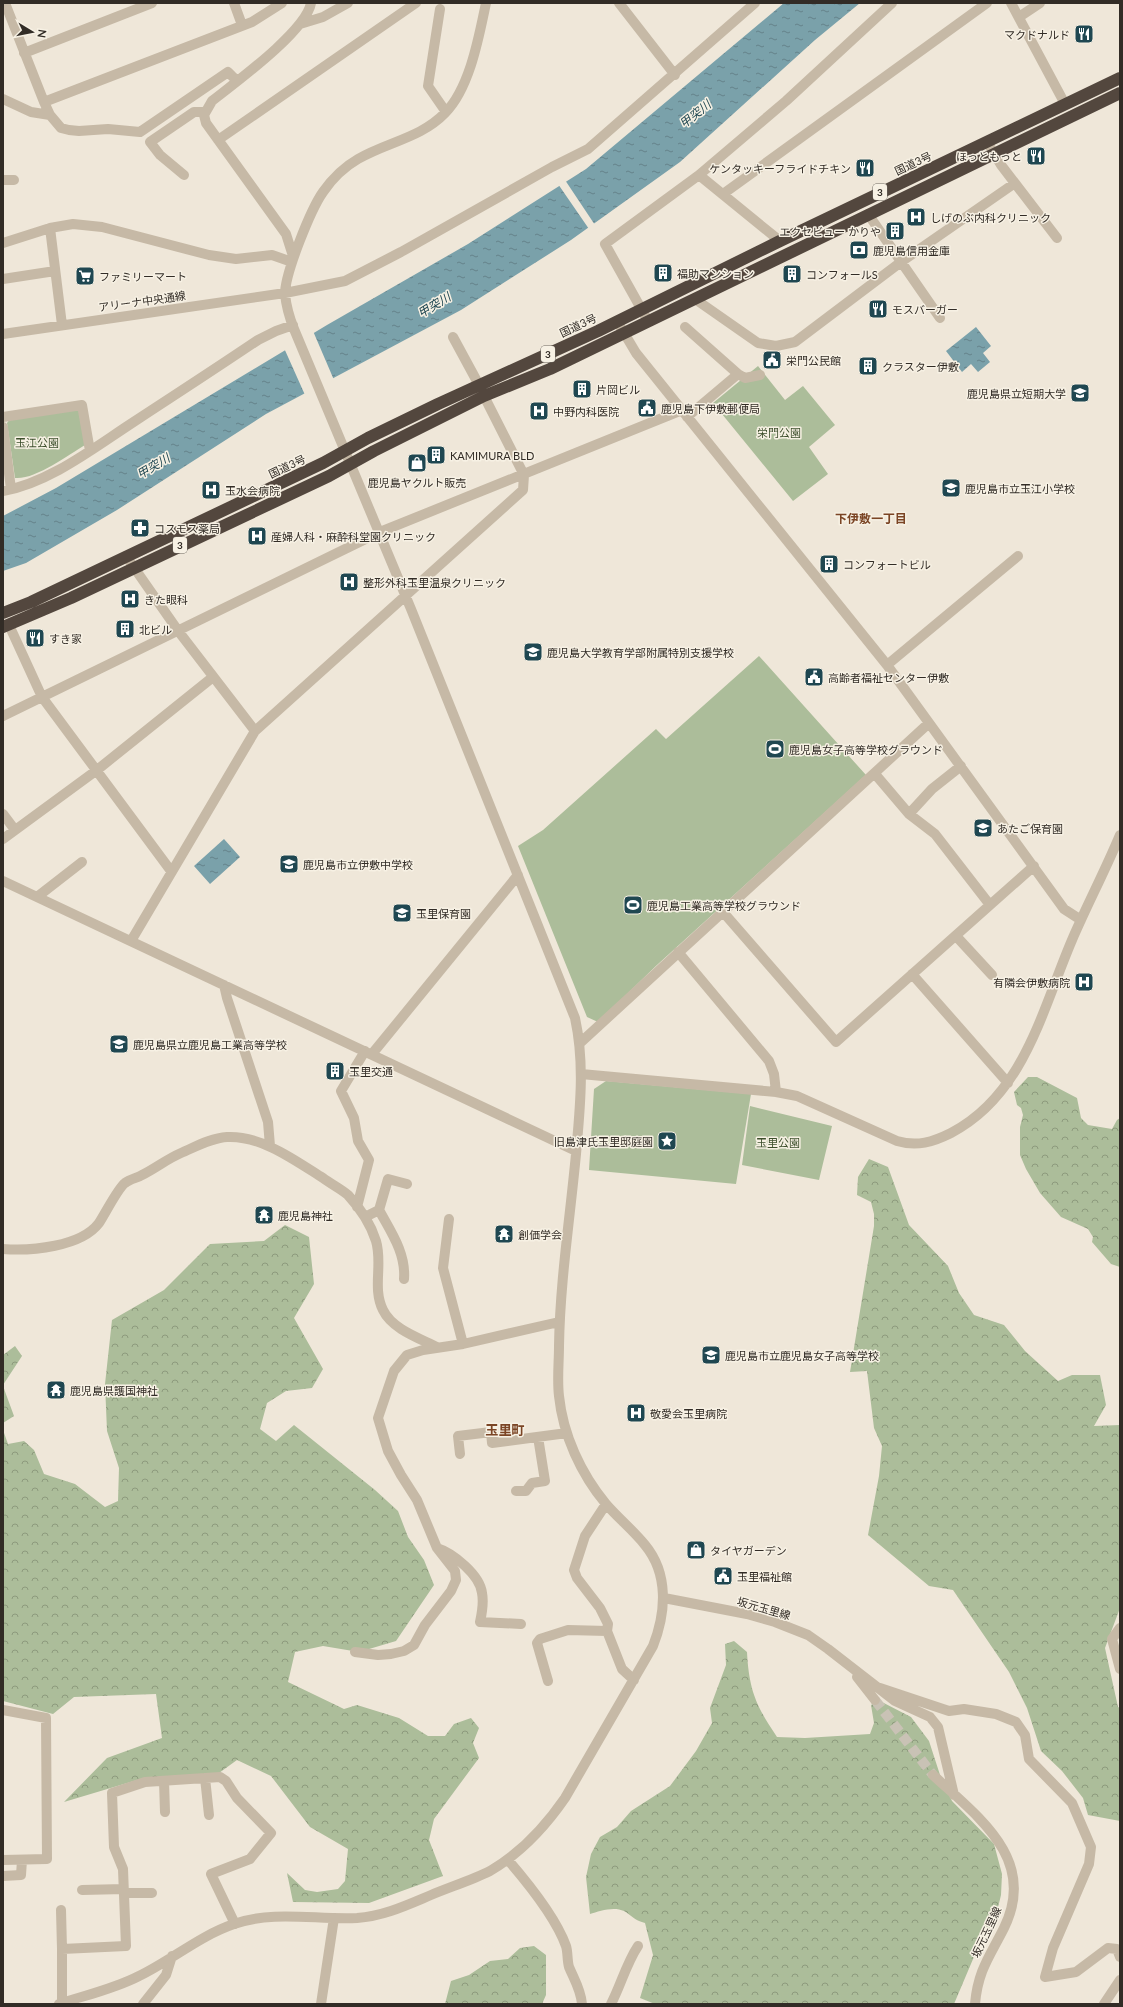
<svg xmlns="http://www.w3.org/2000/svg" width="1123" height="2007" viewBox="0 0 1123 2007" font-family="Lato,'Noto Sans JP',sans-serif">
  <defs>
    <pattern id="forest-crowns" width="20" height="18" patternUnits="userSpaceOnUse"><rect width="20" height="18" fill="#acbd9a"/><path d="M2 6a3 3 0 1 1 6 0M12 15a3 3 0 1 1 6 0" fill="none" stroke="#8d9a7d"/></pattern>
    <pattern id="water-ripples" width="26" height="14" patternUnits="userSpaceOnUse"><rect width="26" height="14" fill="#7aa1aa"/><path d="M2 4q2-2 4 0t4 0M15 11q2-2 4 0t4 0" fill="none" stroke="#65838a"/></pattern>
  </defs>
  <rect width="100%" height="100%" fill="#efe7d9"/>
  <path fill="url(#forest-crowns)" d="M1028,1077h9l40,21 4,20 7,7 24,4 5,-9 3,-2v149l-9,-3 -19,-22 1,-5 -5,-8 -27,-12 -21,-24 -14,-24 -6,-14v-28l3,-12 -2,-7 -4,-3 -3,-13z
    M869,1159l19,8 21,58 39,41 11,27 15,22 30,10 21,26 33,30 14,-6h28l6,30 -12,21 26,-1v183l-15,40 13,59 2,1v113l-32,-6 -5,-17 -21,-27 -21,-20 -14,-43 -18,-36 -56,-82 -24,-4 -61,-51 11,-59 3,-30 -8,-18 -7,-57 -17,1 24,-146v-12l-3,-12 -14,-7 1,-18z
    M285,1225l24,12 5,47 -20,34 29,51 -11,19 -26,3 -19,12 -7,26 16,12 18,-16 81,65 23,21 10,26 16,23 10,25 -38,56 -37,11 -36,-6 -28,6 -7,30 56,27 13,-4 42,13 29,18h17l9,-12 17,-6 8,10 -6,15 6,15 -45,61 -5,21 14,36 -74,27 -76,-1 -6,-29 18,17 12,2 21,-3 7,-8 3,-32 -38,-22 -39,-51 -34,-16 -18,13 -75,5 -80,24 43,-44 55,-20 -6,-44 -82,3 -21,17 -50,-13v-271l5,14 16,-3 10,9 10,24 31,10 30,23 13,-6 1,-33 -12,-37 -2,-47 7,-64 52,-30 46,-46 54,-3z
    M15,1346l7,10 -19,29v-30z
    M3,1386l11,30 -11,7z
    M734,1641l13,11c2,38 9,54 30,85l28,1 65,-4 4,-11 -3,-18 7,-5 33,17 18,24 12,37 11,23 42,43 8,30 -1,21 -6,25 -19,32 -22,52h-299l-15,-6 13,-43 -8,-32c-9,-2 -13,-7 -21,-12 -10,-5 -25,0 -34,3l-4,-37 5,-23 9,-17 17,-10 14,-16 39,-25 26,-35 16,-28 -2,-15 16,-43 -1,-21z
    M534,1946l12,9v40l-4,9h-97l6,-23 18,-6 21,-14 18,-2 12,-11z"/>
  <path fill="#acbd9a" d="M758,366l27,34 18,-14 32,39 -26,22 19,27 -35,27 -80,-98z
    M76,408l5,4 4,33c-17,10 -50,35 -70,33l-8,-55 3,-4z
    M759,656l107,119 -209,190 -59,57 -11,-5 -69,-171 25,-16 113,-101 10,10z
    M606,1081l145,13 -15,90 -147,-14 5,-81z
    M750,1106l82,20 -13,54 -77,-15z"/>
  <path fill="url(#water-ripples)" d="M784,3h76l-45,37 -135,122 -109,78 -110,70 -195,104 -149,96 -91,53 -23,8v-55l53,-28 271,-163 141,-81 118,-75z
    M976,327l15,19 -8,7 7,9 -12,10 -7,-8 -9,8 -16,-21z
    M224,839l16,18 -30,27 -16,-18z"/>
  <path fill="#efe7d9" d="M565,180l30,45 -6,4 -31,-45z
    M313,331l21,49 -29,15 -21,-47z"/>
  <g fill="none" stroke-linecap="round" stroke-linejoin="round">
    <path stroke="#c9c2b5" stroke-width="10" stroke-dasharray="10 5" stroke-linecap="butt" d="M875,1700l58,75"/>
    <path stroke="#c6b9a6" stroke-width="10" d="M5,3l39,99 6,13 11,13 8,2 10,1 29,-2 32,3 88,-60 9,9
      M234,3l8,22
      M619,3l56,72
      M1011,3l54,101
      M440,9l-12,77 18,26
      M1019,17l21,-14
      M300,24l23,-7 25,-14
      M24,53l128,-50
      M3,99l28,13 19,3
      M44,102l208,-80 30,-19
      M218,140l198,-137
      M987,142l14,23 56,73
      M184,175l-24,-20 -10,-13 44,-30h11
      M699,175l81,66
      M3,180h11
      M723,194l264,-191
      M868,214l72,104
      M50,228l12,97
      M3,243l47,-15 23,-4 29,3 107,28 27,4 36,-4 20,7
      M293,256l-7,-22 -80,-111 -2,-8 8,-14c24,-19 94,-70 99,-98
      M3,279l52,-8
      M695,299l63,44 18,3 19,-4 106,-80 114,-79
      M617,321l19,32 251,312 177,244 17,11
      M648,321l-43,-77 94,-69 87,-74 106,-98
      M685,327l53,47 7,4 15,-3
      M3,334l282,-41 60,-12 56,-29 151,-85 36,-18 167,-146
      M453,337l26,48
      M3,417l79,-12 8,46
      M687,417l51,-43
      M3,427l8,62
      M3,491c45,-8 88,-41 126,-66 43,-28 86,-56 129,-85l18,-9 17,-6
      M126,556l53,76 76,99
      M9,625l33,72 129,174
      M887,665l131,-109
      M3,716l377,-184 302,-122
      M3,814l12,16
      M909,814l23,-25 29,-23
      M3,839l94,-69 116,-93
      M3,881l573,270
      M37,897l45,-35
      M990,905l44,-39
      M723,912l113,130 154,-137 -55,-71 -26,-20 -34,-40
      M956,936l36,39
      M131,941l124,-210 268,-241 1,-15 -40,-79
      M678,952l91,109 5,13 2,18
      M912,974l96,109
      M224,985l3,13 41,124 2,24
      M580,1043l349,-320
      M372,1054l146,-179
      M581,1074l195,18 21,4 100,45c20,6 36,1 54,-8 73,-38 91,-123 121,-193 15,-35 33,-69 48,-105
      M357,1207l12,-47 -11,-19 -4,-23 -13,-27 24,-40
      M379,1210l9,-31 19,5
      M365,1217l14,-7c12,22 27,43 25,69
      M449,1219l-6,49 20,76
      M3,1249c28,2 78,-2 96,-26 6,-9 19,-35 26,-40 5,-4 12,-5 17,-8 14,-7 25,-16 39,-22 14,-6 30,-15 46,-16 34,-2 69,24 96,41 8,6 18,11 25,17 12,13 23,30 28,46 7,23 -4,47 7,69 9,19 36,28 54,37
      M460,1454l-2,-18 33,-4 1,11 75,-10
      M516,1491h10l6,-8 13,-2 -7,-44
      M606,1504l-21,32 -11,34 3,8 23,30 8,16 -1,7 15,38 12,11
      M437,1548c16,5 43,27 45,45 2,10 0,20 -2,29l41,2
      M664,1598l83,16 28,8 33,13 20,14 67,52 35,16 8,10 16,68
      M1120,1628l-8,11 8,30
      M355,1652l23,3 13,-1 13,-3 10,-6 11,-20 26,-34 5,-11 -1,-9 -18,-23 -20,-48 -16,-25 -13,-24 -10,-33 16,-47 13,-16 16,-5 40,-6 96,-22
      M857,1677l18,23
      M548,1681l-11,-38 3,-4 28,-9 39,1
      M877,1687l72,24 15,-2 32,5 20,8 9,13 4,24 43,44 19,44 -2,17 -36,84 -8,29 31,-5 32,-24 9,1 3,8
      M3,1710l43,8 1,141 -44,1
      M933,1775c45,42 105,84 71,153 -14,28 -26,42 -29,76
      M205,1778l4,37
      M164,1781l1,31
      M508,1860c19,22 48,58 58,86 2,6 1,14 3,21 5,12 12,23 13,37
      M3,1876l18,-1 1,-15
      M82,1890l42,-1
      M124,1893h28
      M61,1910l1,39
      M59,2004c27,-9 55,-15 80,-28 33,-16 60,-40 95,-52 41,-14 81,-4 123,-6 27,-2 50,-13 74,-23 19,-8 41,-15 59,-24 31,-18 55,-44 75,-73l88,-152c13,-33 16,-72 -8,-101 -12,-15 -27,-27 -39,-41 -25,-30 -43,-69 -47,-108 -2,-16 0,-34 0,-50 1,-64 11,-128 17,-192 4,-46 9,-90 -1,-136l-164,-409 -117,-280c-4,-10 -8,-25 -9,-35 0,-21 26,-85 38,-102 9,-13 21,-25 35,-33 29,-17 63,-21 87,-46 25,-25 34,-77 41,-110
      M62,2004v-55l64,-3 -3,-77 -9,-22 -2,-54 33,-11 75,-5 6,4 11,17 34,35 -21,26 -39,15 24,50
      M143,2004l23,-29 6,-19
      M321,2004l13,-86
      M611,2004c10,-19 15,-40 27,-58
      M1104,2004l16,-24"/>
    <path stroke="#53473e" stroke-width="12" d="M3,613l28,-11 292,-139 45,-25 70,-34 160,-73 182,-90 340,-163
      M3,627l68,-29 258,-122 45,-25 110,-55 66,-27 570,-276"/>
  </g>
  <defs>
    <g id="restaurant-square" transform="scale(1)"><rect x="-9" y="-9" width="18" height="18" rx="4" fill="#1f4751" stroke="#f7f1e4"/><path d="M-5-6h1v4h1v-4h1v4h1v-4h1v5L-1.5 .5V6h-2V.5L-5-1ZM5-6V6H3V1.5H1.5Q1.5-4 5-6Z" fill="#fff"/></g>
    <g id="hospital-square" transform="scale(1)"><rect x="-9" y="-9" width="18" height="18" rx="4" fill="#1f4751" stroke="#f7f1e4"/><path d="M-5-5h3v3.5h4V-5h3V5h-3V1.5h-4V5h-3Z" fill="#fff"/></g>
    <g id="building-square" transform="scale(1)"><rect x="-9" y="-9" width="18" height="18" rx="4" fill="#1f4751" stroke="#f7f1e4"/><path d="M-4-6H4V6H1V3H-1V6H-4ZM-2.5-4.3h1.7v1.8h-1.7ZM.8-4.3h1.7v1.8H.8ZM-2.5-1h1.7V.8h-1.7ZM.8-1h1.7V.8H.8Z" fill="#fff"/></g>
    <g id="bank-square" transform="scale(1)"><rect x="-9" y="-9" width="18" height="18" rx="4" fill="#1f4751" stroke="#f7f1e4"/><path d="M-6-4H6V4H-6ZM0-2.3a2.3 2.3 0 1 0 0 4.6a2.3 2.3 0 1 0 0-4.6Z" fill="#fff"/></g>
    <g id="supermarket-square" transform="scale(1)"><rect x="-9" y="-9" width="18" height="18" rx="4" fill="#1f4751" stroke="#f7f1e4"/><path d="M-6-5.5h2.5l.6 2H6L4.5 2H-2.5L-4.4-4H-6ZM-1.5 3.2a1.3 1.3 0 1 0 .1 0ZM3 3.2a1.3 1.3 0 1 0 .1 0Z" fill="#fff"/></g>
    <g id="civic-square" transform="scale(1)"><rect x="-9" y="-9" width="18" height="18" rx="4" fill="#1f4751" stroke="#f7f1e4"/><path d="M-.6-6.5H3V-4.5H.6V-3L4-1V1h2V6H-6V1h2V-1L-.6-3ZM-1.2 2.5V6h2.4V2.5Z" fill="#fff"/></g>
    <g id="university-square" transform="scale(1)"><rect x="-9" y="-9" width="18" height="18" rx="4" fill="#1f4751" stroke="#f7f1e4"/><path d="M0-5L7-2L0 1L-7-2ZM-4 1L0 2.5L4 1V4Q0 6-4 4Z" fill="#fff"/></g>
    <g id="shop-square" transform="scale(1)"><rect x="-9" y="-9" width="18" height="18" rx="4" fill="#1f4751" stroke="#f7f1e4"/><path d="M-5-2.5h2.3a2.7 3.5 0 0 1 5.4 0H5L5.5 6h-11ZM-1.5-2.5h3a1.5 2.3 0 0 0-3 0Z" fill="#fff"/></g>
    <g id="school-square" transform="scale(1)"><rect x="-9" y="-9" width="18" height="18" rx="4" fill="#1f4751" stroke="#f7f1e4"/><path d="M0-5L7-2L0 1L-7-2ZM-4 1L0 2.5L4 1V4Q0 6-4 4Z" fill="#fff"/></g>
    <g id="pharmacy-square" transform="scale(1)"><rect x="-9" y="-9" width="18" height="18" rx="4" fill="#1f4751" stroke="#f7f1e4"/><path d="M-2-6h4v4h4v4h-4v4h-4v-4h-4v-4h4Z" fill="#fff"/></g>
    <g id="stadium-square" transform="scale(1)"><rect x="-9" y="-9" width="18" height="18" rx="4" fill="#1f4751" stroke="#f7f1e4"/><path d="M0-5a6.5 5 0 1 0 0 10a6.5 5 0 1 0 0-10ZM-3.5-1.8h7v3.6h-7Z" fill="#fff"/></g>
    <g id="sight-square" transform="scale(1)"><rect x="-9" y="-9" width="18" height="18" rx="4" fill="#1f4751" stroke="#f7f1e4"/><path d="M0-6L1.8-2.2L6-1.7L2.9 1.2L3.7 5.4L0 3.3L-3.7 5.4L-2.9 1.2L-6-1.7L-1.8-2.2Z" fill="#fff"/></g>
    <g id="temple-square" transform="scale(1)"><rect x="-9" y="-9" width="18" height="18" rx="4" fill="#1f4751" stroke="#f7f1e4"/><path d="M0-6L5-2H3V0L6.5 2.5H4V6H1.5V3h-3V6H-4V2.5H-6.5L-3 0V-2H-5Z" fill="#fff"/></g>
  </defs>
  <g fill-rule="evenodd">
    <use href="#restaurant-square" x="1084" y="34"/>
    <use href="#restaurant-square" x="1036" y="156"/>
    <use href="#restaurant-square" x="865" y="168"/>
    <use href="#hospital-square" x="916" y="217"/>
    <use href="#building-square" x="895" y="231"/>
    <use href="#bank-square" x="859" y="250"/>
    <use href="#building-square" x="663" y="273"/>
    <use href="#building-square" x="792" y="274"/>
    <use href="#supermarket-square" x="85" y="276"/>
    <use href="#restaurant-square" x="878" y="309"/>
    <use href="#civic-square" x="772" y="360"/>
    <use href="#building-square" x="868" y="366"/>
    <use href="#building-square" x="582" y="389"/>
    <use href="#university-square" x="1080" y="393"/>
    <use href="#civic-square" x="647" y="408"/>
    <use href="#hospital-square" x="539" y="411"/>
    <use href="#building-square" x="436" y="455"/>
    <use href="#shop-square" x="417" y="463"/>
    <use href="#school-square" x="951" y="488"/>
    <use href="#hospital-square" x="211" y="490"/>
    <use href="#pharmacy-square" x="140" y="528"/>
    <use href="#hospital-square" x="257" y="536"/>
    <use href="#building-square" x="829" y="564"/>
    <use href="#hospital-square" x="349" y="582"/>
    <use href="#hospital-square" x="130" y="599"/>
    <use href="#building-square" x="125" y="629"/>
    <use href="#restaurant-square" x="35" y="638"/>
    <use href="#school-square" x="533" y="652"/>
    <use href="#civic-square" x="814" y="677"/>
    <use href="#stadium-square" x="775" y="749"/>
    <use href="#school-square" x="983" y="828"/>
    <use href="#school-square" x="289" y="864"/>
    <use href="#stadium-square" x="633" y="905"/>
    <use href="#school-square" x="402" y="913"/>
    <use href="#hospital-square" x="1084" y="982"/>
    <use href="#school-square" x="119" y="1044"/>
    <use href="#building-square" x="335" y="1071"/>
    <use href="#sight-square" x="667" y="1141"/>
    <use href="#temple-square" x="264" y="1215"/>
    <use href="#temple-square" x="504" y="1234"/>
    <use href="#school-square" x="711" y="1355"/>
    <use href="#temple-square" x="56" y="1390"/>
    <use href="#hospital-square" x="636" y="1413"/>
    <use href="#shop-square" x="696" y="1550"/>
    <use href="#civic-square" x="723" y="1576"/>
  </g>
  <g text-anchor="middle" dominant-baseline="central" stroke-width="3" stroke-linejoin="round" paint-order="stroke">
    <g fill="#f7f1e4" stroke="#6d675f" stroke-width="1">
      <rect x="873" y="184" width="14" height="16" rx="3"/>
      <rect x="541" y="346" width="14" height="16" rx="3"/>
      <rect x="173" y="537" width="14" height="16" rx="3"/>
    </g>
    <g font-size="10" font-weight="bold" fill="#322c26">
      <text x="880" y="192">3</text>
      <text x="548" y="354">3</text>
      <text x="180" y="545">3</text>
    </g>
    <g font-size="11" fill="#322c26" stroke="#f7f1e4" text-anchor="start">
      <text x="1070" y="34" text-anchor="end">マクドナルド</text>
      <text x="1022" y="156" text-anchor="end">ほっともっと</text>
      <text x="851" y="168" text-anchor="end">ケンタッキーフライドチキン</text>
      <text x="930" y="217">しげのぶ内科クリニック</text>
      <text x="881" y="231" text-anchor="end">エクセビュー かりや</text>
      <text x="873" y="250">鹿児島信用金庫</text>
      <text x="677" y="273">福助マンション</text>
      <text x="806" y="274">コンフォールS</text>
      <text x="99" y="276">ファミリーマート</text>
      <text x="892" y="309">モスバーガー</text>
      <text x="786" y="360">栄門公民館</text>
      <text x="882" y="366">クラスター伊敷</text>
      <text x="596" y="389">片岡ビル</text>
      <text x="1066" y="393" text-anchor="end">鹿児島県立短期大学</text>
      <text x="661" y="408">鹿児島下伊敷郵便局</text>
      <text x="553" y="411">中野内科医院</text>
      <text x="450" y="455">KAMIMURA BLD</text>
      <text x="417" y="482" text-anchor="middle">鹿児島ヤクルト販売</text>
      <text x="965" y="488">鹿児島市立玉江小学校</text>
      <text x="225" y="490">玉水会病院</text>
      <text x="154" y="528">コスモス薬局</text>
      <text x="271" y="536">産婦人科・麻酔科堂園クリニック</text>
      <text x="843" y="564">コンフォートビル</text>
      <text x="363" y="582">整形外科玉里温泉クリニック</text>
      <text x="144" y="599">きた眼科</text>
      <text x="139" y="629">北ビル</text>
      <text x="49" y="638">すき家</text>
      <text x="547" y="652">鹿児島大学教育学部附属特別支援学校</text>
      <text x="828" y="677">高齢者福祉センター伊敷</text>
      <text x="789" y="749">鹿児島女子高等学校グラウンド</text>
      <text x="997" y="828">あたご保育園</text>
      <text x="303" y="864">鹿児島市立伊敷中学校</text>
      <text x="647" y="905">鹿児島工業高等学校グラウンド</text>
      <text x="416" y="913">玉里保育園</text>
      <text x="1070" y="982" text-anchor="end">有隣会伊敷病院</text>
      <text x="133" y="1044">鹿児島県立鹿児島工業高等学校</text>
      <text x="349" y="1071">玉里交通</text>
      <text x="653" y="1141" text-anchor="end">旧島津氏玉里邸庭園</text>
      <text x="278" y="1215">鹿児島神社</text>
      <text x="518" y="1234">創価学会</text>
      <text x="725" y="1355">鹿児島市立鹿児島女子高等学校</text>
      <text x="70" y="1390">鹿児島県護国神社</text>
      <text x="650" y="1413">敬愛会玉里病院</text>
      <text x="710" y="1550">タイヤガーデン</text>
      <text x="737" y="1576">玉里福祉館</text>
    </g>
    <g font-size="11" fill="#322c26" stroke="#f7f1e4">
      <text transform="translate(913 163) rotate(-25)">国道3号</text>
      <text transform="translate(142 301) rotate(-8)">アリーナ中央通線</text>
      <text transform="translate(578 325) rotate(-25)">国道3号</text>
      <text transform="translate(287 466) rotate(-25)">国道3号</text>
      <text transform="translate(764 1608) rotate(16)">坂元玉里線</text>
      <text transform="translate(986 1932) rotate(-65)">坂元玉里線</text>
    </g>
    <g font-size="11" fill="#3d4f2c" stroke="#f7f1e4">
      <text x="779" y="432">栄門公園</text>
      <text x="37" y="442">玉江公園</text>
      <text x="778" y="1142">玉里公園</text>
    </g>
    <g font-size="12" font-style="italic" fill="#1f4751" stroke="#f7f1e4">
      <text transform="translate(695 114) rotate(-39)">甲突川</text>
      <text transform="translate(434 305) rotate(-32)">甲突川</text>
      <text transform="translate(153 466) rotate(-31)">甲突川</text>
    </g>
    <g font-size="12" font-weight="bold" fill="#7b4525" stroke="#f7f1e4">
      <text x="871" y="518">下伊敷一丁目</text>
    </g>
    <g font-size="13" font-weight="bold" fill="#7b4525" stroke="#f7f1e4">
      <text x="505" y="1430">玉里町</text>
    </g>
  </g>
  <rect width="1123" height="2007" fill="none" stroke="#322c26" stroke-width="8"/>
  <g transform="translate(32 32) rotate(100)" stroke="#f7f1e4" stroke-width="3" paint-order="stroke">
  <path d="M0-3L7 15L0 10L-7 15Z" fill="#322c26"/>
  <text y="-6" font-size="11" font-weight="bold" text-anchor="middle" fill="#322c26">N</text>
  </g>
</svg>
